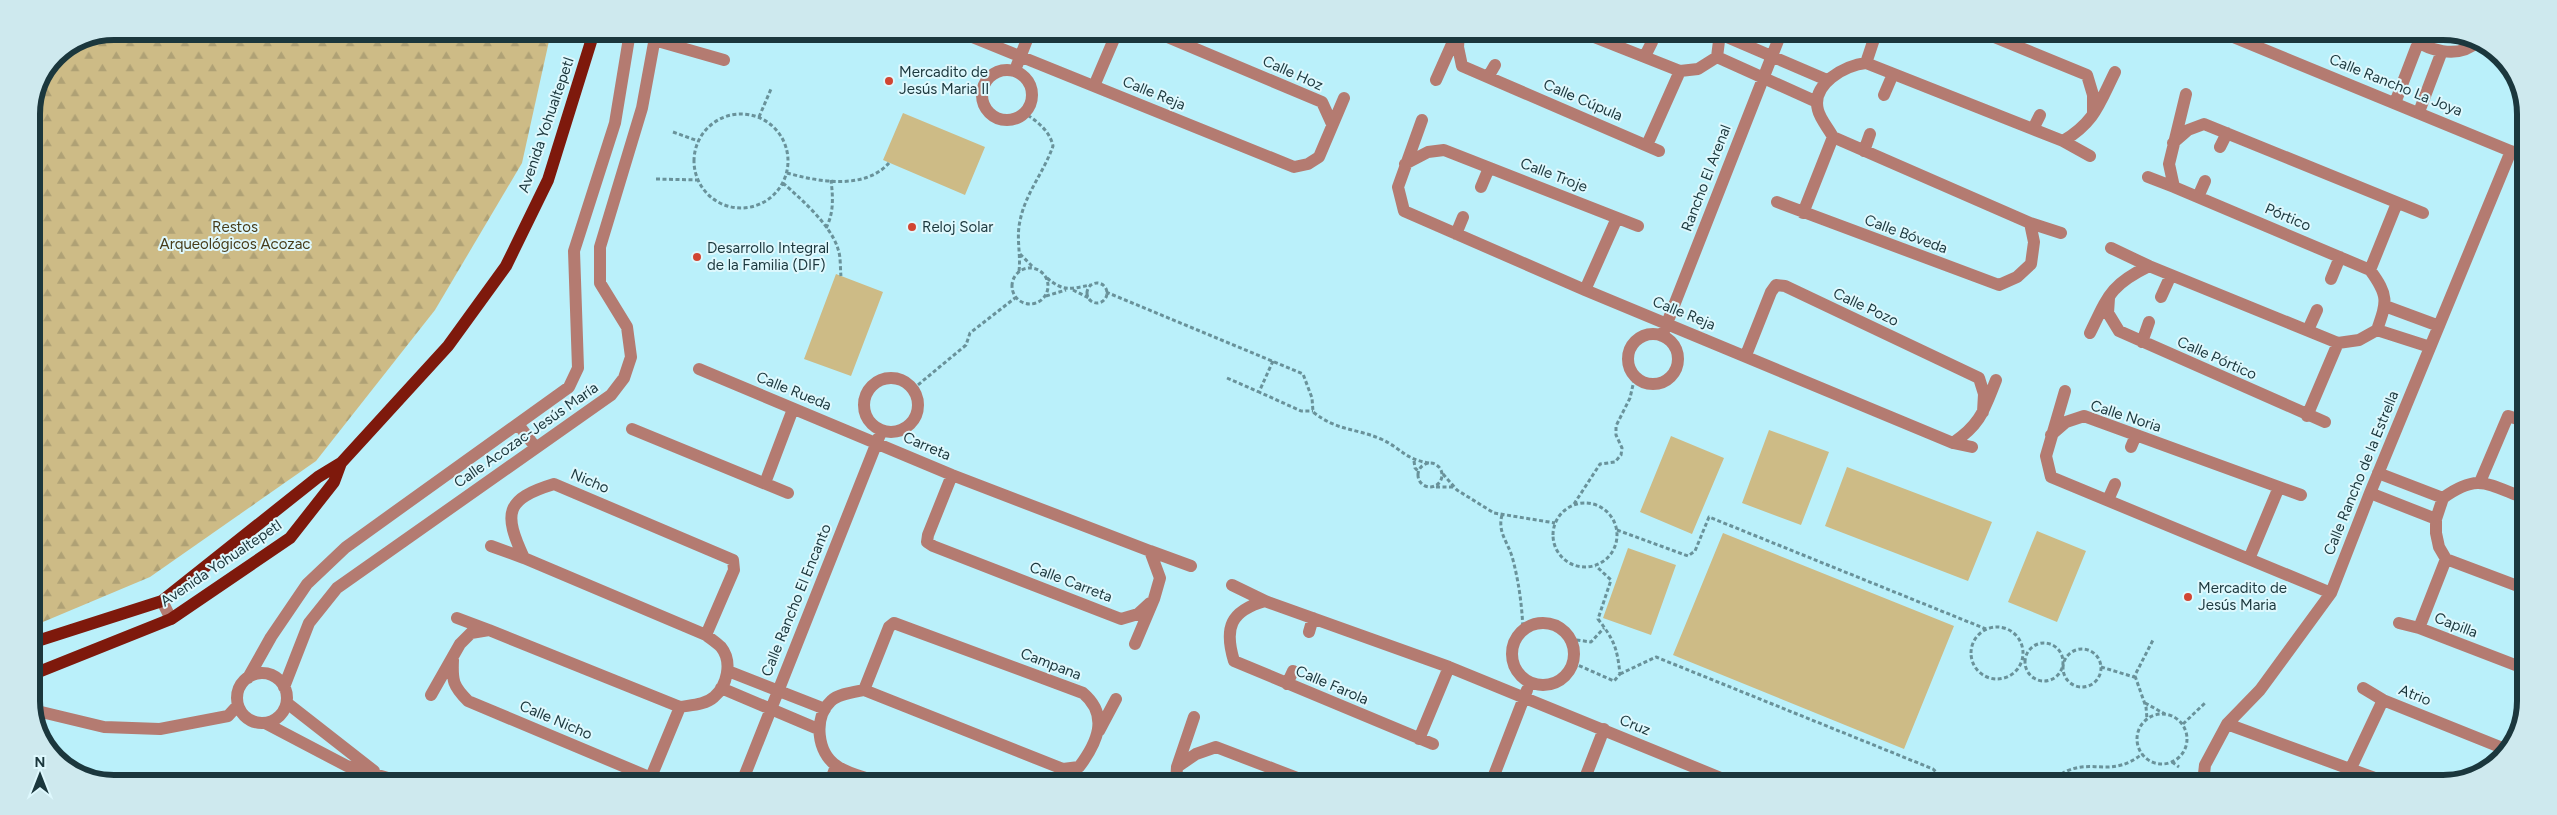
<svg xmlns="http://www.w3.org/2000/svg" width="2557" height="815" viewBox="0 0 2557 815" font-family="Figtree,sans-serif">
  <defs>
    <pattern id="forest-firs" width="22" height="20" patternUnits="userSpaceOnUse" patternTransform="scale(1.25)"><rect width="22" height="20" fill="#cdbb86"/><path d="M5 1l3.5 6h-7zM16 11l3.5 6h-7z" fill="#afa175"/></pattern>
  </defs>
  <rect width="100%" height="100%" fill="#baf0fa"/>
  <path fill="url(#forest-firs)" d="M114,31l437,1 -29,131 -87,147 -119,151 -166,116 -119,50v-514l7,-31 18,-27z"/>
  <path fill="#cdbb86" d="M903,113l82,34 -20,48 -82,-35z
    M836,274l47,18 -32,84 -47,-17z
    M1769,430l60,22 -28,73 -59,-22z
    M1671,436l53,22 -32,76 -52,-22z
    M1847,467l145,55 -24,59 -143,-55z
    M2037,531l49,20 -29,71 -49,-20z
    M1723,533l231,93 -50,123 -231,-94z
    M1628,548l48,17 -25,70 -48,-17z"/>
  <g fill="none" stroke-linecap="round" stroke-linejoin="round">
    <path stroke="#69929a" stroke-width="3" stroke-dasharray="4 2.5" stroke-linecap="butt" d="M694 161a47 47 0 1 1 94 0a47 47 0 1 1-94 0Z
      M759,117l12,-28
      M673,132l25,9
      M787,173c32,9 78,17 102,-10
      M656,179l42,1
      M783,183c18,16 48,42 55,66 3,8 2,19 3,27
      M826,228c8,-15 7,-31 5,-48
      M1020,254l13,13
      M1012 286a18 18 0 1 1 36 0a18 18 0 1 1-36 0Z
      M1019,271c2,-17 -3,-33 1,-50 5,-27 24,-49 33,-75 -3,-15 -17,-26 -29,-33
      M1047,278c17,14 23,11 43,7
      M1087 293a10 10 0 1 1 20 0a10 10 0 1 1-20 0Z
      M1073,290l16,8
      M1106,292l197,82 9,24 1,14c24,19 42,16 68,27 20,9 23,20 48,24
      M1046,296l20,-6
      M1273,361l-14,31 42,19h12
      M1227,378l32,14
      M913,389l53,-44 4,-12 45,-35
      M1414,461l1,7 4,4
      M1418 475a12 12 0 1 1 24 0a12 12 0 1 1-24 0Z
      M1443,474l14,16 37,23 61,10
      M1436,487h18
      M1553 535a32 32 0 1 1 64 0a32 32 0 1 1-64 0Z
      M1574,504l26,-40 15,-2 6,-7 1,-7 -6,-13v-9l14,-28 5,-22
      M1502,515c-5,18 7,28 11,45 6,23 9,46 10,70
      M1617,530l71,26 7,-5 14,-34 277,112
      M1971 653a26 26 0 1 1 52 0a26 26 0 1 1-52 0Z
      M1570,639l21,3 13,-14
      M2025 662a19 19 0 1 1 38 0a19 19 0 1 1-38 0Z
      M2063 668a19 19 0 1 1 38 0a19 19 0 1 1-38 0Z
      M1573,663l41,18 6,-7c-3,-27 -6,-34 -22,-55l13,-39 -15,-14
      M2101,667l33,10 19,-37
      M1620,674l36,-17 277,112 14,14
      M2135,676l11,31 1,12
      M2145,703l20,11
      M2137 739a25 25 0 1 1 50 0a25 25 0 1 1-50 0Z
      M2183,724l22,-21
      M2172,762l7,5
      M2001,783h2
      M2052,783c5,-4 9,-10 15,-12 26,-12 45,7 75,-17"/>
    <path stroke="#b47b71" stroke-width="12" d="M960,32l334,135 14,-3 11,-7 25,-59
      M1158,33l164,69 10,22
      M1459,33l-1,14 4,19 197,85
      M1584,33l96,38 18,-2 19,-12 3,-24
      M1720,34l107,46
      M1987,34l100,41 6,20v18
      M2226,34l299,123
      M2411,34c14,18 48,25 66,8
      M654,40l70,20
      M1645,56l7,-14
      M1717,57l100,45
      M1866,63l10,-30
      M1017,65l13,-33
      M982 95a25 25 0 1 1 50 0a25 25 0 1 1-50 0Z
      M1488,77l7,-12
      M1436,80l20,-45
      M1094,86l23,-54
      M1884,95l9,-21
      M2395,103l23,-60
      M2419,112l23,-61
      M1422,120l-24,67 6,24 181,79 368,153 19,4
      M2033,129l7,-14
      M2063,141l27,15
      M2173,143l15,-13 16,-6 219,89
      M1647,145l33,-74
      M2220,147l7,-14
      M1864,151l6,-17
      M1405,164l23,-12 16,-2 194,76
      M2148,177l26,10
      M1481,187l8,-19
      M2198,197l7,-16
      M1777,202l222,83 18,-8 14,-13 3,-22 -4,-19 -197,-86c-4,-8 -13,-18 -15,-27 -7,-26 27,-45 48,-47l197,78c32,-19 36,-37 52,-69
      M1803,213l30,-76
      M2030,223l31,10
      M1456,234l7,-17
      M2111,248l38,18
      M2370,270l27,-67
      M2331,279l9,-22
      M1585,290l32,-72
      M2161,297l10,-22
      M2109,298l-1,15 11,18 206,91
      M2385,306l54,20
      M2308,330l9,-20
      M2377,330l53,17
      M2090,333c18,-37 20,-48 59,-67l189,77 21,-3 18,-10c10,-29 12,-34 -7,-60l-196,-83 -5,-23 17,-70
      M1628 359a25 25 0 1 1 50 0a25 25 0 1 1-50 0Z
      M1662,336l119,-303
      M2142,342l7,-20
      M1746,355l25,-63 5,-7 9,1 194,92 5,16 -1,18
      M699,369l253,106 198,76 10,27 -6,21 -19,45
      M864 405a27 27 0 1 1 54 0a27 27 0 1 1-54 0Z
      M2065,391l-19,65 5,21 280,116
      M2307,416l31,-73
      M518,424l18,24
      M632,429l156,64
      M2051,435l15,-13 18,-6 217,79
      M1953,443c28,-19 31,-33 43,-63
      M2131,447l5,-12
      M2378,473l65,25
      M952,475l-24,60 -1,7 6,4 188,73 17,-5 12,-11
      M2480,482l28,-66 16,5
      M765,483l28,-74
      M2370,493l66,26
      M2108,500l7,-16
      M491,546l33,12
      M1150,551l41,15
      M2249,559l30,-72
      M1232,585l33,16
      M2523,588l-77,-29 -7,-12 -3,-14v-14l7,-21c35,-25 44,-14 81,0
      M162,601l9,18
      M457,618l32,12
      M1512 654a31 31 0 1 1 62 0a31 31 0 1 1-62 0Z
      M2399,623l20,5 104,40
      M2419,628l27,-69
      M1309,632l4,-14
      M453,660c-1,21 0,26 15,41l193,81
      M728,671l97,38
      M237 698a25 25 0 1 1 50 0a25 25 0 1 1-50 0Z
      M248,678l23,-41 36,-53 39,-37 223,-160 9,-19 -4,-117 41,-128 15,-91
      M1287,684l6,-13
      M284,687l25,-64 28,-35 274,-193 13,-17 7,-21 -4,-30 -27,-44v-36l42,-139 14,-76
      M721,688l97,41
      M2363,688l20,12 122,49
      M864,690l25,-63 5,-4 189,70c27,23 14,50 -4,74l-16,2 -199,-79c-10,2 -26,4 -33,11 -18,17 -14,52 6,65 11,8 28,11 40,16
      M431,695l29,-51 11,-11 18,-3 191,77c11,-2 25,-2 34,-10 13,-11 19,-35 7,-50 -4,-4 -10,-8 -15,-12l-182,-77c-21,-45 -19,-59 30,-74l179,76 1,10 -28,65
      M287,703l87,68
      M33,710l71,17 56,2 68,-13 10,-11
      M265,723l82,43 51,15
      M2227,724l164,60
      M1099,731l17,-32
      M1419,739l30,-72
      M1433,744l-199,-83c-10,-33 -4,-50 31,-60l184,66 284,116
      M1177,767l19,-13 20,-7 92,35
      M2351,768l32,-68
      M651,777l29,-70
      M742,782l139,-350
      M830,782l6,-16
      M1176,782l1,-15 17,-50
      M1491,783l36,-93
      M1583,783l21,-54
      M2203,783l2,-18 22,-41 33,-34 71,-97 39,-100 141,-342"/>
    <path stroke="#7e190c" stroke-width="12" d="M31,643l131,-42 156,-124 23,-14 107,-117 58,-80 42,-86 46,-148
      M31,675l140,-56 119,-81 44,-56 7,-19"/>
  </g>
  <g fill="#d14532" stroke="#def8fd" stroke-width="2">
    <circle cx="889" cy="81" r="5"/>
    <circle cx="912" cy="227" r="5"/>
    <circle cx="697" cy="257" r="5"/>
    <circle cx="2188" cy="597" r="5"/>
  </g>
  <g text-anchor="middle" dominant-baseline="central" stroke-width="4" stroke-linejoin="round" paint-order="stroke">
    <g font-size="15" fill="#1b373d" stroke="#def8fd" text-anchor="start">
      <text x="899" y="72">Mercadito de<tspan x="899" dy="17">Jesús Maria II</tspan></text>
      <text x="922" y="227">Reloj Solar</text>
      <text x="707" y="248">Desarrollo Integral<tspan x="707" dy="17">de la Familia (DIF)</tspan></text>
      <text x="2198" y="588">Mercadito de<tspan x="2198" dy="17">Jesús Maria</tspan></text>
    </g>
    <g font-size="15" fill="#1b373d" stroke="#def8fd">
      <text transform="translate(1293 73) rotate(24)">Calle Hoz</text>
      <text transform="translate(2396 85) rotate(22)">Calle Rancho La Joya</text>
      <text transform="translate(1154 93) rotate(22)">Calle Reja</text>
      <text transform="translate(1583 100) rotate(23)">Calle Cúpula</text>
      <text transform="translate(546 125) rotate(-71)">Avenida Yohualtepetl</text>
      <text transform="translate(1554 175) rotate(21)">Calle Troje</text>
      <text transform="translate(1706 178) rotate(-69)">Rancho El Arenal</text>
      <text transform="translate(2288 217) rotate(23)">Pórtico</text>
      <text transform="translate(1906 234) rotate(20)">Calle Bóveda</text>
      <text transform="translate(1866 307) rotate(25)">Calle Pozo</text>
      <text transform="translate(1684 313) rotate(22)">Calle Reja</text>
      <text transform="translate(2217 358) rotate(24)">Calle Pórtico</text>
      <text transform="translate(794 391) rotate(22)">Calle Rueda</text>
      <text transform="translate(2126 416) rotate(18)">Calle Noria</text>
      <text transform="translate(526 435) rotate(-35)">Calle Acozac-Jesús María</text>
      <text transform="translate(927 446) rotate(23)">Carreta</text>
      <text transform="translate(2361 473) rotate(-68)">Calle Rancho de la Estrella</text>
      <text transform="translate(590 481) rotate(23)">Nicho</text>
      <text transform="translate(221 563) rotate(-34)">Avenida Yohualtepetl</text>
      <text transform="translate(1071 582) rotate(21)">Calle Carreta</text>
      <text transform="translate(796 600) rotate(-68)">Calle Rancho El Encanto</text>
      <text transform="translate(2456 625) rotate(21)">Capilla</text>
      <text transform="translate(1051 664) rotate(21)">Campana</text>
      <text transform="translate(1332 685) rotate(23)">Calle Farola</text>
      <text transform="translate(2415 695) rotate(22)">Atrio</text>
      <text transform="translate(556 720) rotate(23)">Calle Nicho</text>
      <text transform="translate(1635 725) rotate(22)">Cruz</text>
    </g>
    <g font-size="15" fill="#473c1a" stroke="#def8fd">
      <text x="235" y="227">Restos<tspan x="235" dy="17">Arqueológicos Acozac</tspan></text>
    </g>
  </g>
  <path d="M0 0H2557V815H0ZM114 40H2443A74 74 0 0 1 2517 114V701A74 74 0 0 1 2443 775H114A74 74 0 0 1 40 701V114A74 74 0 0 1 114 40Z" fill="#cee9ee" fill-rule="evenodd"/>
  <path fill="none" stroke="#1b373d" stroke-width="6" d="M114 40H2443A74 74 0 0 1 2517 114V701A74 74 0 0 1 2443 775H114A74 74 0 0 1 40 701V114A74 74 0 0 1 114 40Z"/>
  <g transform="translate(40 775)" stroke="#def8fd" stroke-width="4" paint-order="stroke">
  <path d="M0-4L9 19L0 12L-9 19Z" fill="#1b373d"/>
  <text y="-8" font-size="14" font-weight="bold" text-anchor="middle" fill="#1b373d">N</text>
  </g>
</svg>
